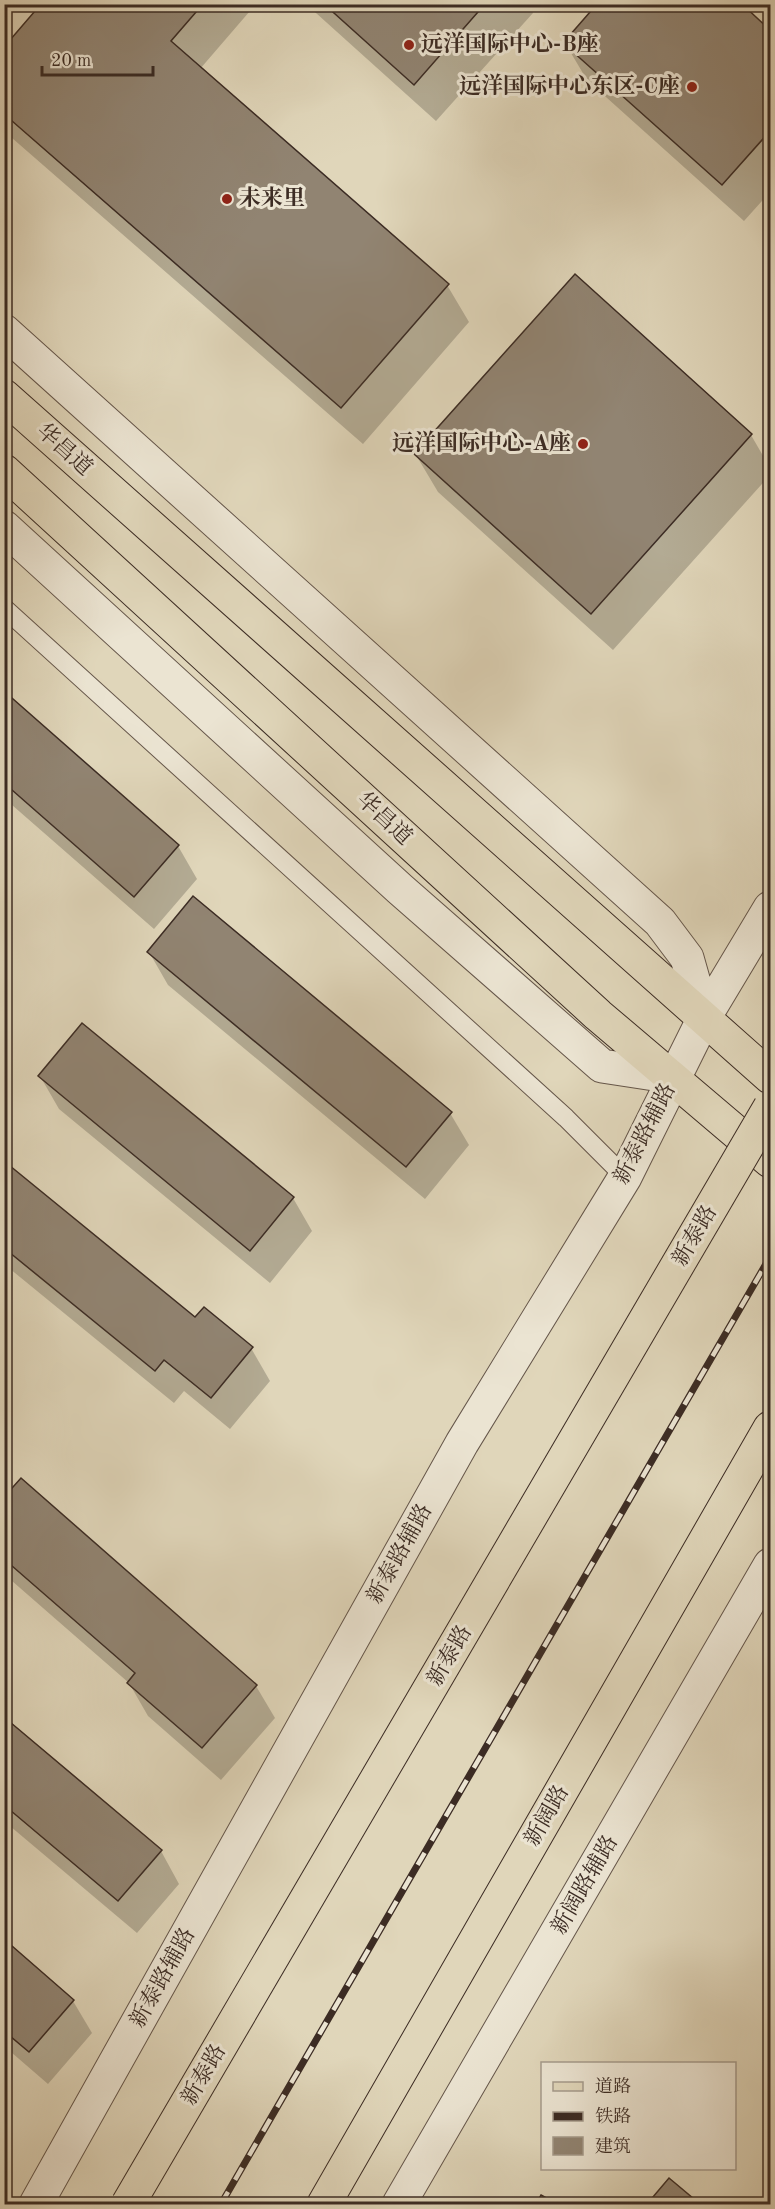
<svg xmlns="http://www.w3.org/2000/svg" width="775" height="2209" viewBox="0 0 775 2209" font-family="'Old Standard TT','Noto Serif SC',serif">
  <rect width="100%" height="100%" fill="#e0d6ba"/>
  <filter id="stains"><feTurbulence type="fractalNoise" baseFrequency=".00333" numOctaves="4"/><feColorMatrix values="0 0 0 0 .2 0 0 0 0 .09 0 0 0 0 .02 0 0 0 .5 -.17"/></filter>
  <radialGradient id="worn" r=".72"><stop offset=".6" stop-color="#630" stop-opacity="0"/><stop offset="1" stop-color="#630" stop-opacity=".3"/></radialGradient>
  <path fill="#0003" d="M43,4h213l-56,65 247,216 22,37 -106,122 -359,-313v-82z
    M306,4h222l5,9 -97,108z
    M740,4l30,28v160l-26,29 -157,-141 -22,-37z
    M575,276l176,159 19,33v7l-157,175 -175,-158 -22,-37z
    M4,693l174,153 19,33 -43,50 -150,-131z
    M149,952l301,161 19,32 -44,54 -257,-214z
    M82,1025l211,173 19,33 -42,52 -211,-174 -19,-33z
    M4,1163l191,156 56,29 19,33 -40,48 -46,-38 -10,12 -170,-139z
    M4,1499l252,187 19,32 -54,62 -73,-64 -19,-33 -125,-109z
    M4,1719l157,132 18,33 -42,49 -133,-112z
    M4,1941l69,60 19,32 -44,51 -44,-38z
    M669,2180l29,24h-49z"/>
  <path fill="#918472" stroke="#3c2c24" stroke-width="1.5" d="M41,4h162l-32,37 278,243 -108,124 -337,-294v-67z
    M324,4h161l-71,81z
    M597,4h145l28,26v101l-48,54 -159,-142z
    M575,274l177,160 -161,180 -177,-160z
    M4,691l175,154 -45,52 -130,-114z
    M193,896l259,216 -46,55 -259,-215z
    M82,1023l212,174 -44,54 -212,-175z
    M4,1161l191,156 9,-10 49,40 -42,51 -47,-38 -9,11 -151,-123z
    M21,1478l236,207 -55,63 -75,-65 8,-10 -131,-114v-62z
    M4,1717l158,133 -44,51 -114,-96z
    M4,1939l70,61 -45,52 -25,-21z
    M669,2178l31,26h-53z
    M541,2195l16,9h-21z"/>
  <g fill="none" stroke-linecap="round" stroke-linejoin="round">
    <g stroke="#65564a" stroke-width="20">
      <path id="service" d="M4,608l562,510 59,59"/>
    </g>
    <g stroke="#65564a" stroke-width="35">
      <path id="tertiary" d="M4,331l656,591 27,36 17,60
        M4,527l396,362 202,177 72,11
        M36,2204l426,-761 163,-266 79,-159 66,-110
        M399,2204l371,-639"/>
    </g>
    <g stroke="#3c2c24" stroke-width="35">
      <path id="primary" d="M4,396l766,681
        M4,471l594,544 172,146"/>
    </g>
    <g stroke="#3c2c24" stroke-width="35">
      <path id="trunk" d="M324,2204l446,-776"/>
    </g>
    <use href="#service" stroke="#ebe4d2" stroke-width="18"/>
    <use href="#tertiary" stroke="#ebe4d2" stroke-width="33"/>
    <use href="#primary" stroke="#e0d6ba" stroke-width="33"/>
    <use href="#trunk" stroke="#e0d6ba" stroke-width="33"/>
    <g stroke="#3c2c24" stroke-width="7">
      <path id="rail" d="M221,2204l549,-947"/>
    </g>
    <use href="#rail" stroke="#ebe4d2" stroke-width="4.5" stroke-dasharray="14" stroke-linecap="butt"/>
    <g stroke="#3c2c24" stroke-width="35" stroke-linecap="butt">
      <path id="trunk-bridge" d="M128,2204l642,-1097"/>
    </g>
    <use href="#trunk-bridge" stroke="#e0d6ba" stroke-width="33"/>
  </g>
  <g fill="#8f2418" stroke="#ebe4d2" stroke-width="2">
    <circle cx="409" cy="45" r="6"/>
    <circle cx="692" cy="87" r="6"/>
    <circle cx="227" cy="199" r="6"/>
    <circle cx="583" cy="444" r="6"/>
  </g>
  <g text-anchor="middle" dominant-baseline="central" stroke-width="6" stroke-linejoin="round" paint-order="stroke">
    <g font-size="22" font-weight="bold" fill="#3c2c24" stroke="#ebe4d2" text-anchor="start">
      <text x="421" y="45">远洋国际中心-B座</text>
      <text x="680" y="87" text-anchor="end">远洋国际中心东区-C座</text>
      <text x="239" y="199">未来里</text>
      <text x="571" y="444" text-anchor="end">远洋国际中心-A座</text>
    </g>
    <g font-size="22" fill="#3c2c24" stroke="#ebe4d2">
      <text transform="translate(64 450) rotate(42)">华昌道</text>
      <text transform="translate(384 819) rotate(43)">华昌道</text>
      <text transform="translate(645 1134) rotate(-63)">新泰路辅路</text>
      <text transform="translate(695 1236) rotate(-60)">新泰路</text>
      <text transform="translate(400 1554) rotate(-61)">新泰路辅路</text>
      <text transform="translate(450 1656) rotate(-60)">新泰路</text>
      <text transform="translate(547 1816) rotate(-60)">新阔路</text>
      <text transform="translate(585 1885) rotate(-60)">新阔路辅路</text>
      <text transform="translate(163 1978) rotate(-61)">新泰路辅路</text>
      <text transform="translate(204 2075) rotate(-60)">新泰路</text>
    </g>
  </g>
  <rect width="775" height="2209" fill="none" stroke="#e0d6ba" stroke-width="24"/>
  <rect x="6" y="6" width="763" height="2197" fill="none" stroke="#3c2c24" stroke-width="3"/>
  <rect x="12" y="12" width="751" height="2185" fill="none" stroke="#3c2c24" stroke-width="1.5"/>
  <rect x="541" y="2062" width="195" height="108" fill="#ebe4d2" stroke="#a59a8c" stroke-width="1.5"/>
  <rect x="553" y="2082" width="30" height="9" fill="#e0d6ba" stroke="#a59a8c" stroke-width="1.5"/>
  <text x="595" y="2092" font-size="18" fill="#3c2c24">道路</text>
  <rect x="553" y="2112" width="30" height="9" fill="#3c2c24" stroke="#a59a8c" stroke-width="1.5"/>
  <text x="595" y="2122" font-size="18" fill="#3c2c24">铁路</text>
  <rect x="553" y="2137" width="30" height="18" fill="#918472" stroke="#a59a8c" stroke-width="1.5"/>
  <text x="595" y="2152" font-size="18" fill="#3c2c24">建筑</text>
  <path d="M42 66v9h111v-9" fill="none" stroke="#3c2c24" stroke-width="3"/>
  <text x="51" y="66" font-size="18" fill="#3c2c24" stroke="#ebe4d2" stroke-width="4.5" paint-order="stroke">20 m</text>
  <rect width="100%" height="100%" filter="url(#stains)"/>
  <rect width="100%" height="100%" fill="url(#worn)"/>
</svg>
